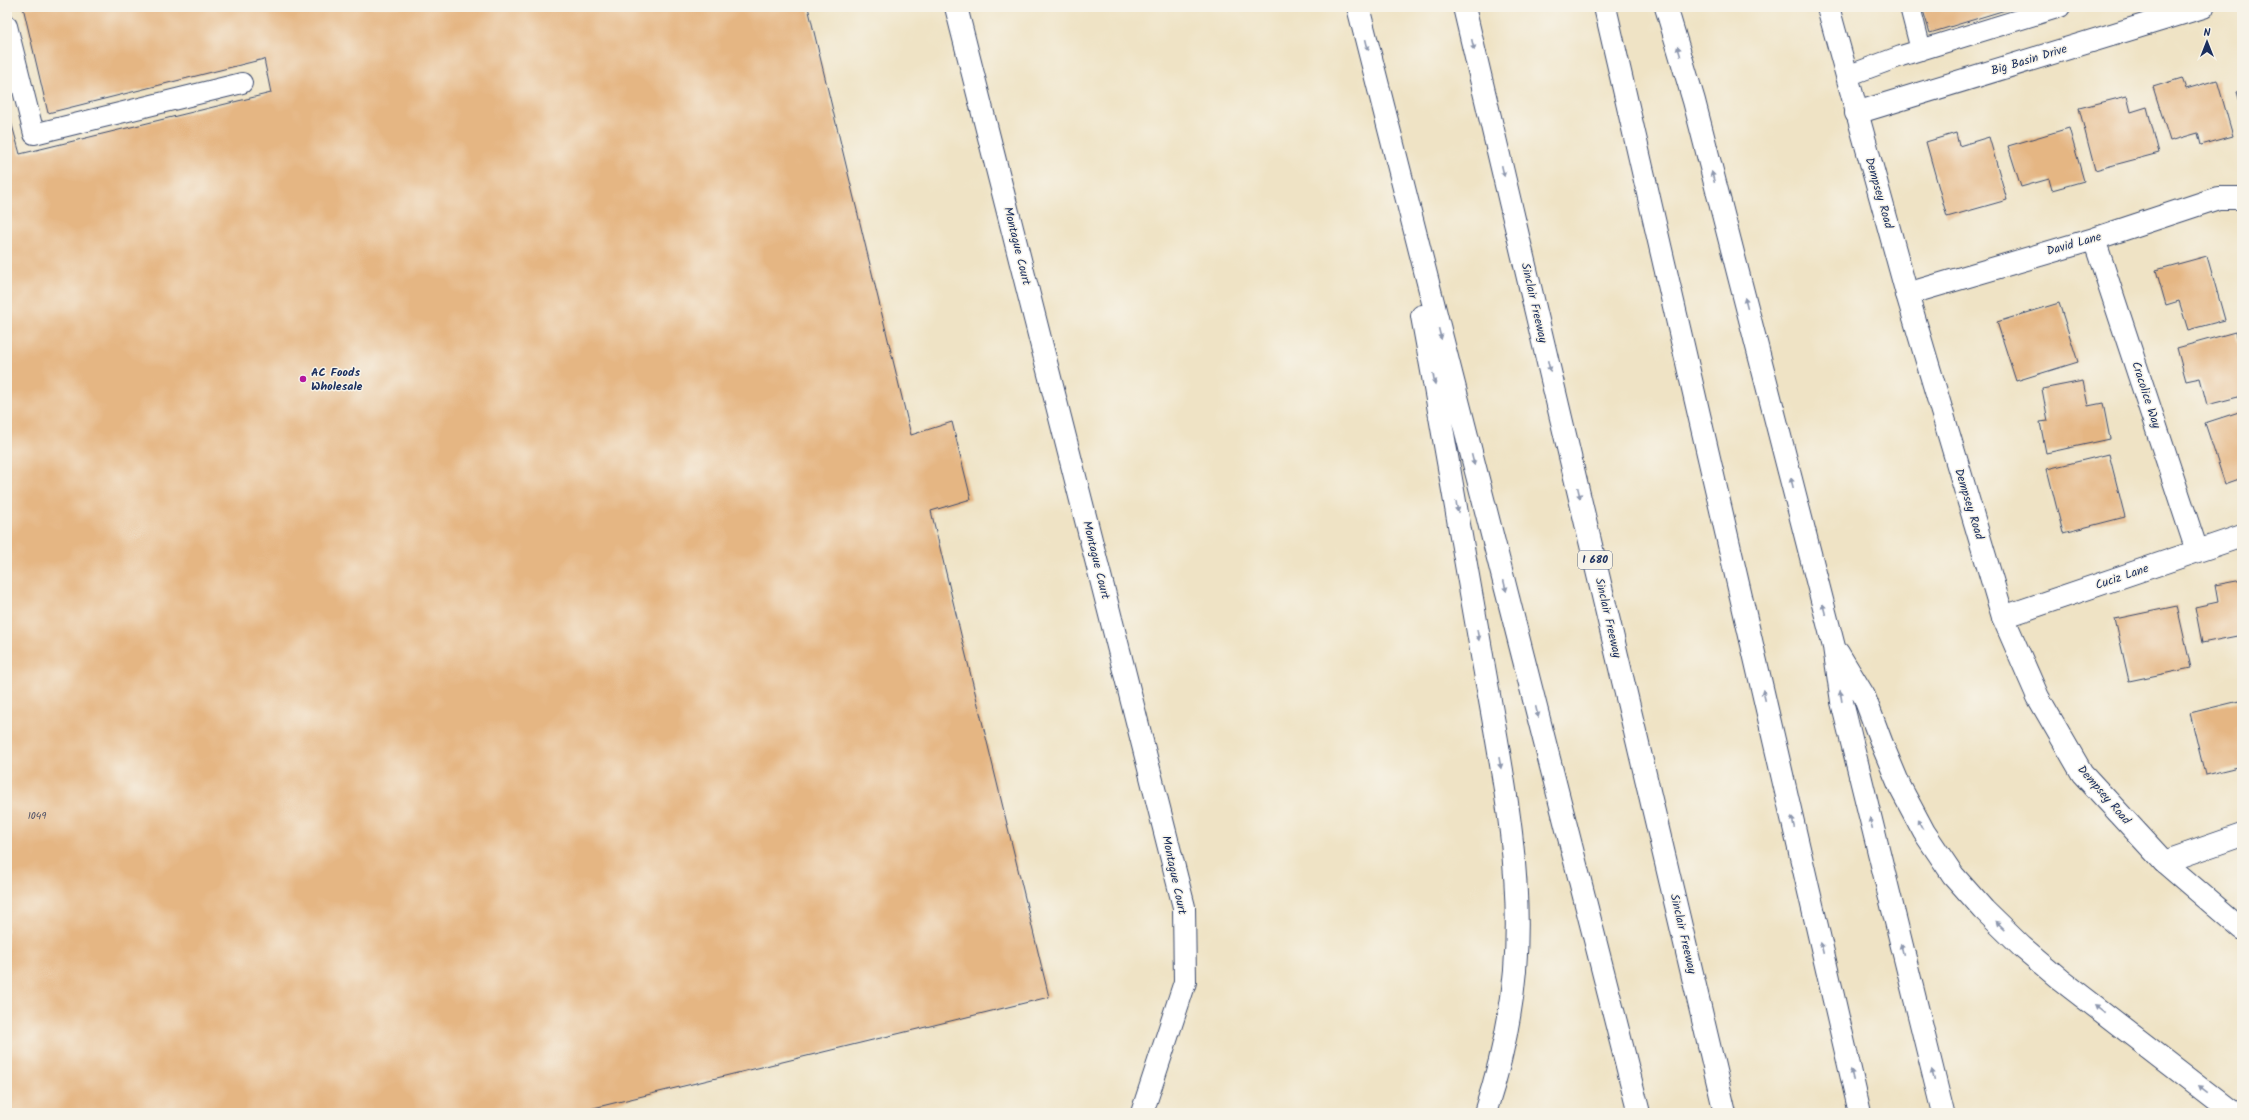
<svg xmlns="http://www.w3.org/2000/svg" width="2249" height="1120" viewBox="0 0 2249 1120" font-family="Kalam,sans-serif">
  <rect width="100%" height="100%" fill="#f7f3e8"/>
  <filter id="ink" filterUnits="userSpaceOnUse"><feTurbulence type="fractalNoise" baseFrequency=".025" numOctaves="2"/><feDisplacementMap in="SourceGraphic" scale="8" xChannelSelector="R" yChannelSelector="G"/><feConvolveMatrix kernelMatrix="1 2 1 2 8 2 1 2 1" color-interpolation-filters="sRGB"/></filter>
  <filter id="wash" filterUnits="userSpaceOnUse"><feTurbulence type="fractalNoise" baseFrequency=".012" numOctaves="4" result="noise"/><feDisplacementMap in="SourceGraphic" scale="16" xChannelSelector="R" yChannelSelector="G"/><feGaussianBlur stdDeviation="0.9" result="paint"/><feColorMatrix in="noise" values="0 0 0 0 0 0 0 0 0 0 0 0 0 0 0 0 0 1.4 0 .05"/><feComposite in="paint" operator="in"/></filter>
  <g filter="url(#wash)">
    <rect width="100%" height="100%" fill="#efe3c5"/>
    <g id="blocks">
      <path fill="#e5b683" d="M23,7h785l103,428 41,-13 19,77 -40,12 118,486 -476,116h-566v-1006l13,47 251,-61 -7,-34 -216,54z
        M1922,7h93l-85,26z
        M2182,78l4,11 31,-9 16,56 -32,9 -3,-12 -28,8 -17,-54z
        M2242,91v18l-5,-17z
        M2127,96l4,16 16,-5 12,46 -64,17 -16,-62z
        M2069,128l15,53 -32,9 -3,-11 -28,8 -13,-41z
        M1956,133l3,13 30,-9 18,63 -60,17 -21,-75z
        M2207,256l18,64 -37,10 -9,-29 -13,4 -10,-35z
        M2059,303l19,59 -62,19 -19,-59z
        M2235,332l7,28v36l-35,9 -7,-27 -14,3 -9,-33z
        M2083,381l5,25 15,-3 7,36 -64,14 -6,-31 8,-1 -6,-32z
        M2242,411v67l-17,6 -20,-61z
        M2109,454l16,63 -62,16 -16,-64z
        M2242,580v55l-40,8 -7,-36 23,-5 -3,-17z
        M2177,606l14,62 -62,13 -14,-62z
        M2239,701l3,10v55l-37,9 -15,-62z"/>
    </g>
  </g>
  <g filter="url(#ink)">
    <use href="#blocks" fill-opacity="0" stroke="#3b4a6d" stroke-width="1"/>
    <g fill="none" stroke-linecap="round" stroke-linejoin="round">
      <g stroke="#3b4a6d" stroke-width="22">
        <path id="service" d="M1910,7l11,43
          M7,26l27,108 208,-51
          M1847,76l54,-20 159,-49"/>
      </g>
      <g stroke="#3b4a6d" stroke-width="24">
        <path id="minor" d="M956,7l228,900 1,75 -43,131
          M1856,113l347,-106
          M2094,239l103,312
          M1907,294l187,-55 124,-41h24
          M2003,617l239,-81
          M2164,862l78,-27"/>
      </g>
      <g stroke="#3b4a6d" stroke-width="24">
        <path id="tertiary" d="M1828,7l79,287 96,323 35,80 44,76 82,89 78,67"/>
      </g>
      <g stroke="#3b4a6d" stroke-width="24">
        <path id="motorway" d="M1358,7l281,1106
          M1464,7l261,1106
          M1605,7l255,1106
          M1666,7l28,94 140,546 8,55 101,411
          M1422,316c20,109 39,218 58,328 18,107 44,218 35,326 -4,49 -15,97 -30,143
          M1838,653l26,43 18,48 18,43 24,45 29,43 31,35 38,37 39,33 172,133"/>
      </g>
      <use href="#service" stroke="#fff" stroke-width="20"/>
      <use href="#minor" stroke="#fff" stroke-width="22"/>
      <use href="#tertiary" stroke="#fff" stroke-width="22"/>
      <use href="#motorway" stroke="#fff" stroke-width="22"/>
    </g>
    <defs><path id="oneway-solid" d="M-6-.8H1V-3.2L6.5 0L1 3.2V.8H-6Z"/></defs>
    <g fill="#8d97ae">
      <use href="#oneway-solid" transform="translate(1367 45) rotate(76)"/>
      <use href="#oneway-solid" transform="translate(1473 45) rotate(77)"/>
      <use href="#oneway-solid" transform="translate(1679 51) rotate(-106)"/>
      <use href="#oneway-solid" transform="translate(1503 171) rotate(77)"/>
      <use href="#oneway-solid" transform="translate(1713 177) rotate(-104)"/>
      <use href="#oneway-solid" transform="translate(1746 303) rotate(-104)"/>
      <use href="#oneway-solid" transform="translate(1440 334) rotate(76)"/>
      <use href="#oneway-solid" transform="translate(1549 366) rotate(77)"/>
      <use href="#oneway-solid" transform="translate(1434 379) rotate(79)"/>
      <use href="#oneway-solid" transform="translate(1473 460) rotate(76)"/>
      <use href="#oneway-solid" transform="translate(1792 483) rotate(-104)"/>
      <use href="#oneway-solid" transform="translate(1579 493) rotate(77)"/>
      <use href="#oneway-solid" transform="translate(1457 507) rotate(80)"/>
      <use href="#oneway-solid" transform="translate(1505 586) rotate(76)"/>
      <use href="#oneway-solid" transform="translate(1824 609) rotate(-104)"/>
      <use href="#oneway-solid" transform="translate(1478 635) rotate(80)"/>
      <use href="#oneway-solid" transform="translate(1764 695) rotate(-103)"/>
      <use href="#oneway-solid" transform="translate(1841 696) rotate(-99)"/>
      <use href="#oneway-solid" transform="translate(1537 712) rotate(76)"/>
      <use href="#oneway-solid" transform="translate(1500 763) rotate(80)"/>
      <use href="#oneway-solid" transform="translate(1793 822) rotate(-103)"/>
      <use href="#oneway-solid" transform="translate(1871 823) rotate(-104)"/>
      <use href="#oneway-solid" transform="translate(1920 824) rotate(-118)"/>
      <use href="#oneway-solid" transform="translate(2000 925) rotate(-136)"/>
      <use href="#oneway-solid" transform="translate(1822 948) rotate(-103)"/>
      <use href="#oneway-solid" transform="translate(1902 949) rotate(-104)"/>
      <use href="#oneway-solid" transform="translate(2099 1009) rotate(-142)"/>
      <use href="#oneway-solid" transform="translate(1852 1075) rotate(-103)"/>
      <use href="#oneway-solid" transform="translate(1933 1075) rotate(-104)"/>
      <use href="#oneway-solid" transform="translate(2202 1089) rotate(-142)"/>
    </g>
  </g>
  <circle fill="#b5179e" stroke="#f7f3e8" stroke-width="1.5" cx="303" cy="379" r="4"/>
  <g text-anchor="middle" dominant-baseline="central" stroke-width="3" stroke-linejoin="round" paint-order="stroke">
    <g font-size="10" fill="#4e5167">
      <text x="37" y="816">1049</text>
    </g>
    <rect fill="#f7f3e8" stroke="#5d6a87" stroke-width="1" x="1578" y="551" width="34" height="18" rx="3"/>
    <g font-size="11" font-weight="bold" fill="#1b2f5e">
      <text x="1595" y="560">I 680</text>
    </g>
    <g font-size="12" fill="#1b2f5e" stroke="#f7f3e8">
      <text transform="translate(2029 60) rotate(-17)">Big Basin Drive</text>
      <text transform="translate(1879 193) rotate(74)">Dempsey Road</text>
      <text transform="translate(2074 244) rotate(-16)">David Lane</text>
      <text transform="translate(1017 246) rotate(76)">Montague Court</text>
      <text transform="translate(1534 303) rotate(77)">Sinclair Freeway</text>
      <text transform="translate(2146 395) rotate(72)">Cracolice Way</text>
      <text transform="translate(1969 504) rotate(73)">Dempsey Road</text>
      <text transform="translate(1096 560) rotate(76)">Montague Court</text>
      <text transform="translate(2122 577) rotate(-19)">Cuciz Lane</text>
      <text transform="translate(1608 618) rotate(77)">Sinclair Freeway</text>
      <text transform="translate(2104 795) rotate(49)">Dempsey Road</text>
      <text transform="translate(1174 875) rotate(78)">Montague Court</text>
      <text transform="translate(1683 934) rotate(77)">Sinclair Freeway</text>
    </g>
    <g font-size="12" font-weight="bold" fill="#1b2f5e" stroke="#f7f3e8" text-anchor="start">
      <text x="311" y="372">AC Foods<tspan x="311" dy="14">Wholesale</tspan></text>
    </g>
  </g>
  <rect width="2249" height="1120" fill="none" stroke="#f7f3e8" stroke-width="24"/>
  <g transform="translate(2207 42)" stroke="#f7f3e8" stroke-width="3" paint-order="stroke">
  <path d="M0-3L7 15L0 10L-7 15Z" fill="#1b2f5e"/>
  <text y="-6" font-size="11" font-weight="bold" text-anchor="middle" fill="#1b2f5e">N</text>
  </g>
</svg>
